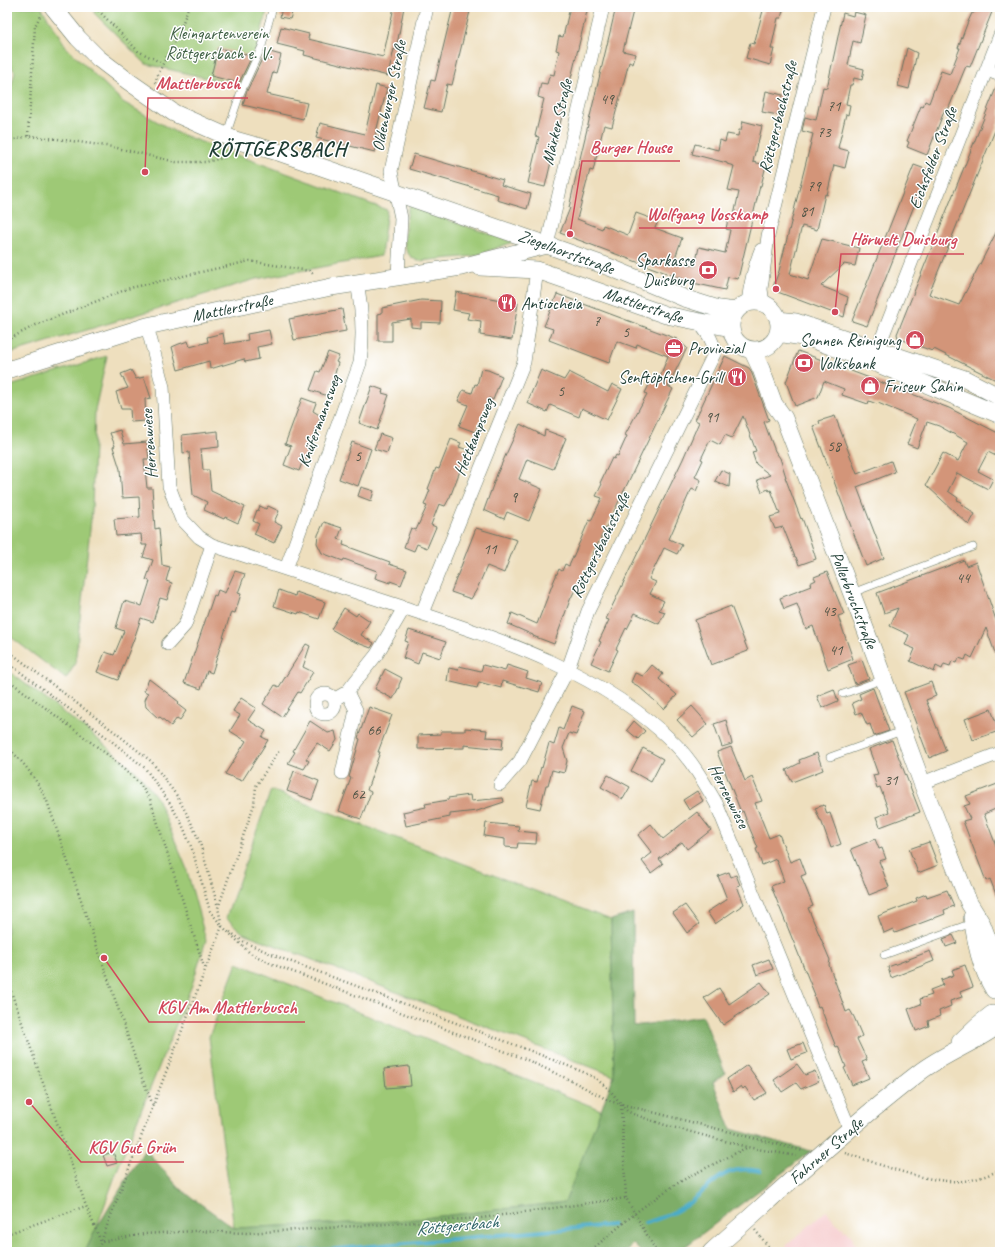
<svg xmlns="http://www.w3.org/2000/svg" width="1007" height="1259" viewBox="0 0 1007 1259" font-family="Caveat,sans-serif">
  <rect width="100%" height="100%" fill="#fff"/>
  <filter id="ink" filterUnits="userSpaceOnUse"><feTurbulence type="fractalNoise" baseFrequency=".025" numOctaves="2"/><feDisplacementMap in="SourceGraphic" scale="8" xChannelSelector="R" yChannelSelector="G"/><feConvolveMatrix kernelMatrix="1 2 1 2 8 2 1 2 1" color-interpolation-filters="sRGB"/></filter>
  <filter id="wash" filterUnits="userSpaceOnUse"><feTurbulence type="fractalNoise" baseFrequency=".012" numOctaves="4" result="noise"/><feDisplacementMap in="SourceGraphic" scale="16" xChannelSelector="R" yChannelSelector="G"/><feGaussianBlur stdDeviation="0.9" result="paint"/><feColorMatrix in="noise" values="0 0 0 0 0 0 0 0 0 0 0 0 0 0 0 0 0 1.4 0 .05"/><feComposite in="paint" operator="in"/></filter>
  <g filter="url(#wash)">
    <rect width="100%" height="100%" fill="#eedfbe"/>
    <path fill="#f7cfd0" d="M828,1209l-1,3 14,16 2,-1 1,1 -1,2 1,1 2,-1 8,9 -2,1 11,12h-72l-5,-6z"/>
    <path fill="#9ec976" stroke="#5e8355" d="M7,7h34l26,41 56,54 54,31 210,77 -6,46 -125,23 -249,75v-252l8,-30 -8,-12z
      M96,7h172l-11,41 -16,38 -95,-22 -52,-51z
      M411,204h13l3,9 86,29 -39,14 -56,5c-4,-2 -8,-4 -10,-8 -7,-9 -1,-33 0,-44z
      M107,356l-12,54 -3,101 -17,153 -9,15 -59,-45v-247z
      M7,670l81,61 51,43 18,24 29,69 20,73 -14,45 -74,183 -22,61 -11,23h-78z
      M271,790l340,130 3,156 -371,-143 -17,-15z
      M237,963l364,147 -35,92 -168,19 -164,7 -25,-191z"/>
    <path fill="#7ead67" stroke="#4e754e" d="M633,913l1,113 69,-10 22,57 -12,9 18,47 80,22 -133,101h-37l-8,-8 -9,8h-539l11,-23 49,-80 35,40 54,39 164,-7 167,-19 49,-126 -3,-156z"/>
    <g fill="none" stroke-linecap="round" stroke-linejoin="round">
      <path stroke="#4aacc9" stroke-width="4" d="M645,1223c14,-4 27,-9 40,-17 28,-19 35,-43 75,-35
        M303,1252l310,-27"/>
    </g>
    <g id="blocks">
      <path fill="#d39579" d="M282,7h12l-4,12 -10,-2z
        M394,7h10l-8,43 -2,-1 -6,27 -84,-21 1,-4 -28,-7 4,-17 28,7 -1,5 75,18z
        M453,7h18l-19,78 -5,-1 -6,28 -17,-4 7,-28 4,1z
        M570,7h18l-43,180 -17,-4 11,-46 -4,-1 9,-37 -6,-2 3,-14 6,1 3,-10 4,1 5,-24 -3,-1 3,-14 4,1z
        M616,7h18l-11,44 13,3 -3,10 -4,-2 -17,65 -8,-2 -11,46 -3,-1 -13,49 25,10 1,-4 25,10 8,-22 22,8 -3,7 27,10 -7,20 20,8 4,-19 26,6 5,-23 -4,-1 2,-10 5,1 6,-28 -11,-2 6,-24 -7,-2v-1l-35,-9 3,-10 23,6 2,-10 5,2 2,-8 11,2 1,-6h2l2,-9 19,5 -4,17h-1l-4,19 13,3 -5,21h-1l-22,93 -10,-2 -3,13 -32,-7 -133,-50 10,-25h-1l9,-41z
        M764,7h20l-3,11h-3l-7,31h3l-4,16 -24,-7 4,-15 4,1z
        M977,7h17l-24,60 -4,-1 -18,44 -3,-1 -18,46 -20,-8 2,-5 -2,-1 14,-35 2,1 2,-6 4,2 12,-32 9,3 10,-26h-2l9,-24 5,-11h2z
        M854,12l12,3 -6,28 -7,-2 -5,24 16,4 -2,11 -8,-2 -2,7h-2l-4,19 4,1 -2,10 -2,-1 -8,34 11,3 -4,17 -11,-3 -7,30 -2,-1 -8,36 -15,-4 -12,48 18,6 14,-41 37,9 -4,18 -11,-2 -23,22 27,11 -4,20 -69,-26 -2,-4 6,-16 34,-137 -11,-3 3,-14 11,3 7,-33 4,1 16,-75 10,3z
        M218,48l34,8 -13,27 -28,-7z
        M907,48l10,5 -8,36 -11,-3z
        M270,52l11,3 -5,18 -3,-1 -6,22 40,9 -4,16 -60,-14 3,-12 16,-34 6,1z
        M998,83h2v35l-71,176 30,11 41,-80v157l-66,-33 -2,2 -34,-13 -1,-4z
        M376,85l11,3 -12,48 4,1 -4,15 -59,-14 4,-15 45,11z
        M766,91l17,4 -5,20 -16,-3z
        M414,154l89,26 -2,5 30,9 -4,15 -30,-9 1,-5 -89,-26z
        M914,165l14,5 -61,156 -15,-5z
        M456,292l62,11 -6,37 -32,-5 1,-14 -14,-2 2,-6 -16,-3z
        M557,294l120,45 10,9 -19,38 5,3 -7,14 -45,94 -51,103 -16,44 -21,-8v-1l-25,-11 4,-11 25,11 16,-41 6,-14 3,2 3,-7 4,2 12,-27 8,-19 2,1 11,-23 -6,-2 6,-12 -2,-1 12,-25 2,1 2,-4 2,1 9,-20 -2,-1 22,-41 -2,-1 7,-14 6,3 10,-26 -31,-12 -1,4 -19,-7 -8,22 -60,-23 4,-11 -9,-3z
        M421,300l20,1 -1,22 -19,-1v6l-10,-1v-8l-19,3v19h-14v-27l4,-1v-5z
        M342,309l4,22 -52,9 -5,-21z
        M269,330l3,14 -15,3 2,12 -14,3 -1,-3 -34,10 -1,-8 -31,9 -6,-23 7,-3 9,-3 2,6 18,-5 -1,-5 16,-4 2,11 23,-4 -1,-6z
        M798,351l151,57 51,26v24l-12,-6 -10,19 15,8 -5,10 -31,-16 -9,18 10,7 -1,2 5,2 -1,2 9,6v1l5,3 -6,11 -43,-40 17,-32 15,8 10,-19 -29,-16 -12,-4 -10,26 -10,-4 10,-25 -39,-16 -1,1 -8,-3 -1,3 -26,-9 2,-6 -20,-8 -6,16 -23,9 -9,-24z
        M328,352l11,4 -3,6 2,1 -4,14 -6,19 -18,-6 7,-19 3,1z
        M725,356l24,12 2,3 18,49 -5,2 11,29 5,7 6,19h-1l16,42 1,-1 7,19 7,22 -17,6 -3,-8h-1l-12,-30 -8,2 -5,-12 10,-3 -9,-24 -2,1 -1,-2 -6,3 -5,-12 13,-5 -14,-11 -4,-12 4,-1 -13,-35 -11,22 -7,-3 -5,10 -10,-5 -9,19 2,1 -8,17 6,3 -5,11 -4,-2 -3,5 -20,45 13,6 -5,9 -13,-6 -15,31 7,3 -6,12 14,7 -5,9 6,2 -6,12 -24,-11 -8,16 -1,-1 -10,21 2,1 -10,21 -17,-8 10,-21 -2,-1 10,-21 -3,-1 77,-160 16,-37 -4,-2z
        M481,369l7,1 14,6 -9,24 -4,-2 -14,34 -16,-6 9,-21 -10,-4 5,-11 9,3 3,-9 2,1z
        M131,370l5,9 8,-2 7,21 -6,1 1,22 -15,1 -1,-13h-9l-5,-17 12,-4 -7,-14z
        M541,370l23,10 5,-8 39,20 4,-8 10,5 -15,31 -25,-12 -3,9 -29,-12 -3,7 -20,-9z
        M372,386l11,4 -1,3 7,2 -12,35 -18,-7z
        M302,398l14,5 -3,8 8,5 -17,47h-2l-3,8 -15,-6 7,-19 -6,-2z
        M835,416l22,58 34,-13 4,11 -38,15 27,71 -18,8 -53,-140 7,-2 -1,-3z
        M520,424l24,12 1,-6 21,8 -13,31 -26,-10 -8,20 23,10 -13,32 -22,-9 -3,7 -20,-9 13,-36z
        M120,430l4,14 23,-2 2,17h-5l3,29h5l3,41 4,-1 3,37 8,2 -4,14 6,2 -5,17 -7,-2 -7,24 -12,-4 -6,18 -17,44 -21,-8 8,-20 9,3 10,-24 -8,-3 8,-27 18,5 8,-25 -4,-1 7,-20 -10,-3 4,-12h-5l-1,-11 -25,2 -2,-17 26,-2 -1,-20 -17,1 -2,-29 -7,-22 2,-1 -5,-13z
        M218,431l1,16 -18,2 2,21h6l2,21 34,16 -7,16 -13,-6 -1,2 -20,-9 3,-8 -14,-7 -4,-43 -6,1 -1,-18z
        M380,434l12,4 -5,15 -13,-4z
        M451,439l10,4 -2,4 9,3 -18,47 -5,9 -6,-2 -8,21 5,2 -9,21 -10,-4 -3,7 -10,-4 7,-19 5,2 11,-24 -3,-1 6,-15 -2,-1 8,-21 3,1z
        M352,442l19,7 -13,37 -19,-7z
        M721,470l9,4 -1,13 -14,-6z
        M361,487l13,4 -3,10 -13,-5z
        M260,506l6,3 2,-3 11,5 -5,11 8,4 -8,17 -20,-9 5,-10 -6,-3 4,-11 1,1z
        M324,522l18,6 -4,11 6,2 -1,4 47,17 -1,2 18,6 -6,15 -11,-4v2l-15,-5 2,-7 -33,-12 -1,2 -21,-8 -5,-10 1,-8z
        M476,528l41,12 -13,33 -17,-7 -10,23 -6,10 -20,-7z
        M964,560l2,6 10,-4 20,58 2,3 2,-1v41l-1,1 -13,-36 -14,30 -5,-3 -2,5 -6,-2 -2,5 -5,-2 -2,5 -6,-2 -2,5 -6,-3 -2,6 -24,-11 5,-12 -10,-4 4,-10 -19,-9 8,-18 -14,5 -7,-20z
        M235,571l10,3 -7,19 3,1 -6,19 -4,-1 -19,61 -5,-2 -6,18 -17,-6 30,-88 2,1 2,-6 7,3z
        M827,572l17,42 -6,2 15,43 -25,10 -15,-43 -7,3 -9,-25 -13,5 -4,-11 31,-12 -1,-3 6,-3 -2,-3z
        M279,590l16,6 1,-4 29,10 -6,17 -20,-7 -1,2 -24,-8z
        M731,606l17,45 -37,14 -16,-45z
        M344,608l12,8 2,-3 12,8 -9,14 13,8 -3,5 -21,-8 -19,-11z
        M409,630l37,12 -6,16 -18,-6 -4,12 -15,-6 5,-16 -3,-1z
        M306,644l4,2 -7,21 10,5 -13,21 -2,-1 -16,25 -19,-13 12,-19 4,2z
        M862,660l7,19 -14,5 -7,-19z
        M483,665l22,6 2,-6 21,7 -2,6 16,5 -3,9 -37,-11 -1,7 -22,-6 -2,6 -30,-7 2,-13 9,2 1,-4 22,5z
        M652,665l11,9 -4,5 18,16 -13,14 -26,-23 -7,-4 4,-9 8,3z
        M385,669l17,9 -3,7v2l-6,12 -18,-10z
        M149,679l30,23 -2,2 9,7 -6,9 -3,-2 -6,8 -11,-9 -2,1 -12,-11 -1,-7 3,-7 -4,-2z
        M931,682l5,14 -10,4 20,51 -17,7 -25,-66z
        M873,688l16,43 -15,5 -4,-12 -3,1 -6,-13 -5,2 -4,-11 9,-4 -2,-5z
        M834,689l4,12 -16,7 -5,-12z
        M241,698l15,10 -8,12 18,11 -4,6 6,3 -26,41 -17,-7 21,-33 -16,-10 10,-16 -7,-4z
        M572,706l13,5 -9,24 -7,-2 -6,15 4,13 -3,12 -12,-3 -4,15h-2l-6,24 -14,-3 6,-25 5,1 4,-15 1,1 7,-25 5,2 5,-17 4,2z
        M692,706l16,18 -15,13 -16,-17z
        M369,707l23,8 -14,37h2l-13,38 4,2 -10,27 -22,-8 12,-33 -2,-1 11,-38 -2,-1 1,-3z
        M991,709l8,22 -26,9 -8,-21z
        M726,720l6,24 -10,3 -8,-23z
        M310,721l18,12 7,-2 2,9 -7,11 -13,-8 -11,16 3,2 -5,8 -16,-6 7,-11 -2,-1z
        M634,721l11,10 -7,8 -11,-9z
        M465,728l22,2 -1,7 17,1 -1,11 -38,-4v3l-46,1v-14l23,-1v-3h24z
        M892,740l28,72 -40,15 -4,-10 13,-5 -9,-25 -3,1 -4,-13 5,-1 -9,-25z
        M731,747l14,34 7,-4 10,24 -7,2 14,35 10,-4 11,28 10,-4 6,16 -5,2 12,30 -5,2 22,52 -1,5 17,47 4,-2 4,7 8,19 -5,3 10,21 -5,2 7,16 -17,7 -8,-17 2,-1 -8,-21 -2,1 -16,-41 -2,1 -4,-11 1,-1 -44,-109 13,-5 -8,-22 -14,6 -6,-16 2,-1 -11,-26 -4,-11 -2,1 -24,-60z
        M643,748l20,11 -12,23 -20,-11z
        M817,753l6,17 -31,12 -6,-12 14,-7 -1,-3z
        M294,771l25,10 -7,19 -25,-9z
        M608,775l22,12 -7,12 -22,-12z
        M1000,783v24l-16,7 16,42 -1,46 -9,-23 -4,2 -23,-60 7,-2 -6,-13 6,-2 -4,-8z
        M697,791l6,10 -14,9 -6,-10z
        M470,795l1,6 32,-3 1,4 -27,9 -27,3v3l-44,9 -3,-14 23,-5 -1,-3 23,-4v-2z
        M824,805l3,9 3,-1 11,31 -10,4 -10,-28h-1l-5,-12z
        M697,812l14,18 -24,19 -5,-7 -23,17 4,5 -12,9 -9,-12 10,-8 -14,-18 13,-11 12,15z
        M486,823l33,3 -1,5 19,2 -1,11 -18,-1 -1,5 -12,-1v-8l-21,-3z
        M875,839l4,10 3,-1 4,11 -7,2 10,26 -20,8 -18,-46z
        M929,842l9,23 -20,8 -9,-24z
        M729,872l2,5 5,-2 4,10 -3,1 7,18 -29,20 -8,-12 20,-13 -9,-23z
        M947,890l7,16 -10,4 1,4 -50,19 -2,-4 -9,4 -6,-17 39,-15 -1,-3 10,-4 1,3z
        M685,905l14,19 -12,9 -14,-20z
        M953,935l4,8 -11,4 -3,-8z
        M930,951l4,10 -43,17 -3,-11z
        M769,959l4,10 -16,6 -4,-10z
        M965,965l8,22 -13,5 2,5 -12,4 1,5 -12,5 1,5 -12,5 1,5 -13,5 -8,-22 13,-5 -1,-5 12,-4 -2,-5 13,-5 -2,-5 13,-5 -2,-5z
        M761,982l9,12 -47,31 -19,-27 15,-10 10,16z
        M803,1043l4,10 -16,6 -4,-10z
        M797,1064l8,11 10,-4 4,10 -18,8 -5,-6 -14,9 -8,-12z
        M747,1065l20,28 -13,7 -9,-13 -2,2 -2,-3 -8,6 -6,-13z
        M409,1066l2,20 -25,2 -2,-19z
        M113,1152l4,11 -10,3 -4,-11z"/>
    </g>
  </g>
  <g filter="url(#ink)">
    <use href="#blocks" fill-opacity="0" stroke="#677664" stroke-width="1"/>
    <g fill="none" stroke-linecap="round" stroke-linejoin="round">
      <g stroke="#677664" stroke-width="8">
        <path id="service" d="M226,136l14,-42 22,-48 11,-39
          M852,593l121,-46
          M843,694l41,-15
          M830,757l72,-26
          M884,955l88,-32"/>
      </g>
      <g stroke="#677664" stroke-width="14">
        <path id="minor" d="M987,70l13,5
          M547,245l56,-238
          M398,276l3,-58 -10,-47 36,-164
          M748,303c2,-18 6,-36 13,-53
          M763,304l-2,-15 7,-53 56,-229
          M147,326l16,61 6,99 12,32 18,19 13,8c63,20 125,41 187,61 97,32 201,64 276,138 17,17 29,38 41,59l134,327
          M874,358l126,-323
          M286,569l74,-206c4,-28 2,-54 -3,-81
          M422,613l102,-251 13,-92
          M168,644l17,-19 27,-80
          M315 704a10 10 0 1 1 20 0a10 10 0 1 1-20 0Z
          M335,699l12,-7 30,-38 27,-46
          M342,773l14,-63 -9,-18
          M922,783l78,-30
          M500,784l20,-23 48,-92 20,-58 127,-259c-2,-13 -9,-20 -16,-30"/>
      </g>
      <g stroke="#677664" stroke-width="18">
        <path id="tertiary" d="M53,7l25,31 20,20 30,23 46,32 61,27 43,12 269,93 62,22 75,31 35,11 17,2
          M480,267l57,3 129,45 65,13
          M731 326a24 24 0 1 1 48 0a24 24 0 1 1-48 0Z
          M778,320l18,2 169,57 35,18
          M778,333l31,5 64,24 127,53
          M752,350l9,19 13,35 10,14 81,210 57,155 47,120 13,21 18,48
          M7,370l140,-44 184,-39 130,-20 86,-22
          M972,917c4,26 8,50 22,73
          M960,1042l18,-17 14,-11
          M711,1252c69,-61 136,-124 209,-180 25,-19 55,-29 80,-48"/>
      </g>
      <path stroke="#677664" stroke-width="2.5" stroke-dasharray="1 3" stroke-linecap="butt" d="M99,7l-1,3 40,41 24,12
        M155,83c9,-26 26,-49 33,-76
        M28,136l7,-110 6,-12
        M7,142l21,-6 30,3 55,8 63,15h30l20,-5 2,-4
        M7,340l29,-15 94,-37 120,-27 59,10 6,4
        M7,650l109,83 36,29 25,34 12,22 11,25 18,64
        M7,662l102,77 36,29 24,34 13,22 10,25 18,62 12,15 28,27 22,11 253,95 47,22 38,20 11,3 6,7 6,3 32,11 82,22 49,9
        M7,679l101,76 31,28 11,16 55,171
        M7,747c17,15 30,33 40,54l95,277 11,27
        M230,932l14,10 37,16 245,91 57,23 12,6 14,11 12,15 182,47
        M7,980l79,226 15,36 43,-8 50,-3 53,2 234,-15 145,-20 29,51
        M621,1105l5,93
        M845,1153c36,11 88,34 126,27 10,-2 20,-6 29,-10
        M755,1230l18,22
        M7,1234l79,-28
        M97,1252l125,-326 -4,-18 36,-103 2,-19 24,-37
        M589,1252l50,-42 34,-24 17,-10 56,-28"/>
      <use href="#service" stroke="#fff" stroke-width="7"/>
      <use href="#minor" stroke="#fff" stroke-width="13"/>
      <use href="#tertiary" stroke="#fff" stroke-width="17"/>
    </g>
  </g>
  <defs>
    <g id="bank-disc" transform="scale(1)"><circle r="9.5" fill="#d1495b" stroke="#fff"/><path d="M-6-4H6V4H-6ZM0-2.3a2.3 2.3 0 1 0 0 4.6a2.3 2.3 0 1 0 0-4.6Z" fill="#fff"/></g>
    <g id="restaurant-disc" transform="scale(1)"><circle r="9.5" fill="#d1495b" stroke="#fff"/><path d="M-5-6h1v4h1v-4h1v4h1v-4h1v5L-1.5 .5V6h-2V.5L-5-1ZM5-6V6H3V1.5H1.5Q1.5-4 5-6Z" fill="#fff"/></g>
    <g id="shop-disc" transform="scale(1)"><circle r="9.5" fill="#d1495b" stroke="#fff"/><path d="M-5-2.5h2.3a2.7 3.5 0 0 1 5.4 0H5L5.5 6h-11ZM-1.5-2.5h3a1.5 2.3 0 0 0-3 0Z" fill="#fff"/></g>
    <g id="office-disc" transform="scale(1)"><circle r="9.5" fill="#d1495b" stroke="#fff"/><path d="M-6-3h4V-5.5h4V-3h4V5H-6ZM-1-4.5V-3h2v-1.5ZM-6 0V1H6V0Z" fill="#fff"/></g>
  </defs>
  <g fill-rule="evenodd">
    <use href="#bank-disc" x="708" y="270"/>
    <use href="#restaurant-disc" x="507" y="303"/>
    <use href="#shop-disc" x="915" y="340"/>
    <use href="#office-disc" x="674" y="348"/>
    <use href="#bank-disc" x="804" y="363"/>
    <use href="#restaurant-disc" x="737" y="377"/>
    <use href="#shop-disc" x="870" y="386"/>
  </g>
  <g text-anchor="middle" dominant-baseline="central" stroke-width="3" stroke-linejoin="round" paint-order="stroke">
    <g font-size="15" fill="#4c5345">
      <text x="607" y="99">49</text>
      <text x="834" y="106">71</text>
      <text x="824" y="132">73</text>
      <text x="814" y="186">79</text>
      <text x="807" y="211">81</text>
      <text x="597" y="321">7</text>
      <text x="626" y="332">5</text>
      <text x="561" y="391">5</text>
      <text x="712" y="417">91</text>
      <text x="834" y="446">58</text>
      <text x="358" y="456">5</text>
      <text x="514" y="497">9</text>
      <text x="490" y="549">11</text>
      <text x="963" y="578">44</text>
      <text x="829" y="611">43</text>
      <text x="836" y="650">41</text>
      <text x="374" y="730">66</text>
      <text x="891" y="780">31</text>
      <text x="358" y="794">62</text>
    </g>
    <g font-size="17" fill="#3f6044" stroke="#fff">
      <text x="219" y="33">Kleingartenverein<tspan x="219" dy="20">Röttgersbach e. V.</tspan></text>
    </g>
    <g font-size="17" fill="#1f3d34" stroke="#fff">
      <text transform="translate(389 96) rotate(-78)">Oldenburger Straße</text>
      <text transform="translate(778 117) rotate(-76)">Röttgersbachstraße</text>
      <text transform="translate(557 122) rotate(-77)">Märker Straße</text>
      <text transform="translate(933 158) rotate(-69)">Eichsfelder Straße</text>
      <text transform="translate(566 252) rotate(20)">Ziegelhorststraße</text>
      <text transform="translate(643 305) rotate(18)">Mattlerstraße</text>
      <text transform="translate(232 308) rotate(-12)">Mattlerstraße</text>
      <text transform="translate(319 421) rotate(-70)">Knüfermannsweg</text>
      <text transform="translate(474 437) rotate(-68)">Hettkampsweg</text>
      <text transform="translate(149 444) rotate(-94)">Herrenwiese</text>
      <text transform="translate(600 545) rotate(-64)">Röttgersbachstraße</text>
      <text transform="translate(854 600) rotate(69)">Pollerbruchstraße</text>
      <text transform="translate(729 796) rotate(63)">Herrenwiese</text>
      <text transform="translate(826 1151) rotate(-41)">Fahrner Straße</text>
    </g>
    <g font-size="17" fill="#1f3d34" stroke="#fff" text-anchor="start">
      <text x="694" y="260" text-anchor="end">Sparkasse<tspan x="694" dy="20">Duisburg</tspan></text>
      <text x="521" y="303">Antiocheia</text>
      <text x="901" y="340" text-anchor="end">Sonnen Reinigung</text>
      <text x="688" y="348">Provinzial</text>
      <text x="818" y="363">Volksbank</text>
      <text x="723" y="377" text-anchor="end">Senftöpfchen-Grill</text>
      <text x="884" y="386">Friseur Sahin</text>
    </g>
    <g font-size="18" font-style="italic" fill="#2e6468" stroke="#fff">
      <text transform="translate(457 1225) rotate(-5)">Röttgersbach</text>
    </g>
    <g font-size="21" font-weight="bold" letter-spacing="1" fill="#1f3d34" stroke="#fff">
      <text x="277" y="149">RÖTTGERSBACH</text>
    </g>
  </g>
  <path fill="none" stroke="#d1495b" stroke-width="1.5" d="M145 172L148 98H248M570 234L582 161H680M776 289L774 228H639M835 312L841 254H964M104 958L149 1022H305M29 1102L81 1162H184"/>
  <g fill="#d1495b" stroke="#fff" stroke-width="1.5">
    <circle cx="145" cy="172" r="4"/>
    <circle cx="570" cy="234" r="4"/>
    <circle cx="776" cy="289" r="4"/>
    <circle cx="835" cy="312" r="4"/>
    <circle cx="104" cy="958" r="4"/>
    <circle cx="29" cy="1102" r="4"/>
  </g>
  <g font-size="18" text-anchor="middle" font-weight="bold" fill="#d1495b" stroke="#fff" stroke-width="3" stroke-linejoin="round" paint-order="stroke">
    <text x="198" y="89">Mattlerbusch</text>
    <text x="631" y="153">Burger House</text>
    <text x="707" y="220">Wolfgang Vosskamp</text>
    <text x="903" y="245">Hörwelt Duisburg</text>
    <text x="227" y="1013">KGV Am Mattlerbusch</text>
    <text x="132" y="1153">KGV Gut Grün</text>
  </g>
  <rect width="1007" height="1259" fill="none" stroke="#fff" stroke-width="24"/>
</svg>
